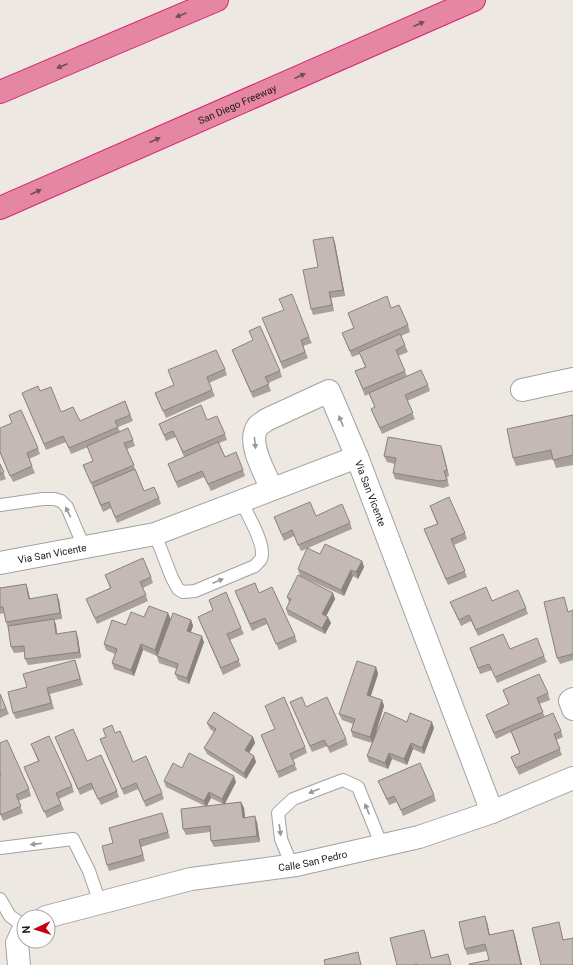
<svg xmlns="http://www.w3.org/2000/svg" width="573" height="965" viewBox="0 0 573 965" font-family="Roboto,sans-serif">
  <rect width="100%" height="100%" fill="#ede8e1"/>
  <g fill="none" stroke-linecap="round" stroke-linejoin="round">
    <g stroke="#a2a2a2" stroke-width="14">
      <path id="service" d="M0,505l43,-6h11l7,2 6,6 17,40
        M155,534l17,44 6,11 5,3 12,-1 60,-25c1,-2 5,-5 6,-7 6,-13 -14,-45 -20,-58
        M0,848l73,-9 16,32 11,32
        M292,866l-11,-27 -3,-26 15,-14 50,-19 15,7 24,59
        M0,899l10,17 14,10"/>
    </g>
    <g stroke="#a2a2a2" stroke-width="24">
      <g id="minor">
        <path d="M522,390l51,-11"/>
        <path id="s1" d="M272,489c-7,-16 -26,-47 -14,-63 2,-2 6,-4 8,-6l63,-29 28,66 135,355"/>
        <path id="s2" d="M0,563l155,-29 202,-77"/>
        <path d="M573,699l-3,2 3,8"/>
        <path id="s3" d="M46,917l145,-38 105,-14 123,-28 73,-25 81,-34"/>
        <path d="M19,965l-2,-22 7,-15"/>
      </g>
    </g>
    <g stroke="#d52371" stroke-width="24">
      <g id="motorway">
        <path d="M0,92l217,-92"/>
        <path id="s4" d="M0,208l474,-208"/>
      </g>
    </g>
    <use href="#service" stroke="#fff" stroke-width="12"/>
    <use href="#minor" stroke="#fff" stroke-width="22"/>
    <use href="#motorway" stroke="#e587a2" stroke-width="22"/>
  </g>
  <path fill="#a99f9b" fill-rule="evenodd" d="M333,237l2,6 10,53 -14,2 3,13 -21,4 -2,-6 7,-42z
    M391,308l17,17 2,7 -9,4 7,16 -10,4 9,20 21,9 2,6 -23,10 8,18 -33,15 -11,-25 4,-2 -6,-13 -4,2 -10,-25 10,-4 -5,-13 -8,3 -10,-24 12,-5 -6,-15z
    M265,325l44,12 3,6 -9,3 5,12 -25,11z
    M232,350l48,21 2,6 -14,6 3,8 -18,7z
    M225,369l2,6 -18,8 6,13 -49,22 -11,-25 19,-8 -6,-15z
    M22,393l58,28 45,-20 8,20 -15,6 2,5 13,8 2,6 -8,3 17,42 15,7 2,6 -44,19 -6,-15 -8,4 -17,-41 -3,-6 10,-4 -5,-14 -17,7 -5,-12 -20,8z
    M573,415v50l-17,3 -3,-9 -37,7 -3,-8z
    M207,420l18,14 2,6 -8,3 6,14 18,13 2,6 -34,15 -7,-14 -26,11 -10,-24 16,-7 -8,-20 -10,4 -7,-17z
    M0,428l38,20 2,6 -11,5 6,14 -22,9 -13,-29z
    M443,452l6,24 -2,1 2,9 -6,2 -48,-9 -2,-6 2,-9 -8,-2 -3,-6z
    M0,464l6,15 -6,2z
    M430,506l35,27 2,6 -13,6 13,32 -19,8 -24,-56 13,-5z
    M316,516l34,7 2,6 -51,22 -7,-15 -10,5 -10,-24z
    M320,554l42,7 2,6 -6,12 -5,-3 -9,20 -44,-20 -2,-7z
    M105,575l46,2 2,6 -10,5 5,13 -51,23 -11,-25 24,-11z
    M26,584l2,6 2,8 29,2 3,19 -8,1 2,5 1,9 21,4 3,20 -53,7 -3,-6 -1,-7 -10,1 -3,-6 -2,-19h-1l-2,-6 -2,-9 -4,1v-26z
    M235,591l24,2 36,43 2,6 -18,8 -12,-26 -15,7z
    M333,593l2,6 -9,17 5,7 -6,11 -37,-19 -2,-6 3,-7 -2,-5z
    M564,597l4,15 5,-2v50l-13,4 -3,-6z
    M209,600l32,28 3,6 -14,6 11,26 -18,9 -25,-58 15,-7z
    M492,601l34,7 2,6 -50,22 -7,-15 -10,5 -11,-24z
    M168,613l2,6 21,1 2,6 -2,6 13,10 -15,42 -11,-4 -3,-6 2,-5 -18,-6 -2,-7 -14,-6 -9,26 -20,-7 -2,-6 3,-9 -9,-4 -2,-6 22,-19z
    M470,648l40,1 34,7 3,6 -50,21 -5,-13 -12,4z
    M75,660l8,25 -33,9 4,15 -38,10 -3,-6 14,-26z
    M376,667l2,7 -7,22 11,4 2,6 -11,35 34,-19 27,6 -10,26 -11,-5 -6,16 -15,-6 -4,10 -19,-7 -2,-6 5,-13 -19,-6 -2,-6 2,-7 -11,-4 -3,-6z
    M548,693l2,7 -11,4 6,13 16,14 2,6 -7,3 6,15 -43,20 -8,-18 9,-4 -9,-21 -15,7 -10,-24z
    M0,694l9,20 -9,4z
    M290,702l16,5 40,32 2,6 -18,8 -3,-7 -15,6z
    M207,723l46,14 2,6 -6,10 5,3 2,6 -10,17 -39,-25 -3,-6 10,-16 -4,-3z
    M115,733l18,29 29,31 2,6 -18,8 -8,-18 -14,6 -24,-56z
    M261,735l44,12 2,6 -14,7 4,10 -18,8z
    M55,737l62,54 2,6 -18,8 -8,-16 -13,6z
    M0,743l29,46 2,7 -13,5 5,12 -20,8 -3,-8v-38h1l-1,-1z
    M31,744l41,42 2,6 -15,7 5,11 -17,8 -23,-51 14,-6z
    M182,768l54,14 -11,22 16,-2 3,6 1,9 12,5 3,20 -46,5 -3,-6 -1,-9 -24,3 -3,-6 22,-23 -39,-19 -2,-6zM211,798l12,6 -16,2z
    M378,781l56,14 2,6 -33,15 -6,-14 -8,3z
    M164,819l6,19 -29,9 4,14 -36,10 -2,-6 6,-22z
    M487,922l3,13 23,-5 2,6 7,29h-53l20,-5 -2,-9 -20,4 -2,-6z"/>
  <path fill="#89827e" d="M333,237l2,6 10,53 -2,-6z
    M329,292l2,6 3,13 -2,-6z
    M441,446l2,6 6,24 -2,-6z
    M362,561l2,6 -6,12 -2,-7z
    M351,570l2,6 -9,20 -3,-6z
    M26,584l2,6 3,15 -2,-6z
    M333,593l2,6 -11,21 -2,-6z
    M57,594l2,6 3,19 -2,-6z
    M168,613l3,7 -14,36 -2,-6z
    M328,617l3,6 -6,11 -3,-6z
    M54,619l2,6 2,16 -2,-7z
    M191,620l2,6 -4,11 -2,-6z
    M76,631l2,7 3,20 -2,-6z
    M202,636l2,6 -15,42 -2,-6z
    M141,644l2,6 -9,26 -3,-6z
    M376,667l2,7 -9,27 -2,-6z
    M382,700l2,6 -11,37 -3,-6z
    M432,722l2,6 -10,26 -2,-6z
    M253,737l2,6 -8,13 -2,-6z
    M411,743l2,6 -6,16 -3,-6z
    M389,753l3,6 -4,10 -3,-6z
    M254,756l2,6 -10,17 -2,-6z
    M234,776l2,6 -12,23 -2,-6z
    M209,792l2,6 -5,9 -2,-6z
    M241,802l3,6 2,16 -3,-6z
    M255,816l2,6 3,20 -3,-6z
    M485,916l2,6 4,19 -2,-6z
    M424,930l2,6 7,28 -2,-6z
    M513,930l2,6 7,29h-1z"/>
  <path fill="#c4b9b4" stroke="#89827e" d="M333,237l10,53 -14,2 3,13 -21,4 -8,-39 15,-3 -5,-27z
    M292,294l17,43 -8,3 4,12 -24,10 -19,-44 22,-8 -5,-11z
    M387,296l4,12 8,-3 9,20 -58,26 -8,-18 12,-5 -6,-15z
    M260,326l20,45 -15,6 4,7 -18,8 -19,-42 21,-10 -4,-9z
    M400,334l5,11 -9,5 9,21 -42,18 -8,-18 11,-4 -7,-15z
    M216,350l9,19 -18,8 5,13 -49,21 -8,-18 19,-8 -6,-15z
    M421,370l7,15 -23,10 8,18 -33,15 -9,-19 4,-2 -6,-14z
    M38,386l2,5 11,-4 10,25 12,-5 7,14 45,-20 5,14 -15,6 3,6 -49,21 -6,-12 -19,8 -22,-51z
    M201,405l6,15 10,-4 8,18 -42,18 -10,-21 -9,4 -5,-11z
    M21,410l17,38 -11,5 5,13 -22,10 -10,-24v-24l12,-5 -3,-8z
    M573,415v40l-20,5 -2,-10 -38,8 -6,-29z
    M128,428l5,12 -9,3 10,22 -43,18 -8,-18 10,-4 -6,-15z
    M388,437l53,9 6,24 -3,1 3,9 -7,1 -47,-8 3,-15 -12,-2z
    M218,442l7,15 11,-5 7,18 -35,14 -6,-13 -26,11 -8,-18z
    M0,464l4,8 -4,2z
    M135,469l9,22 10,-4 5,11 -44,19 -6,-15 -8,3 -8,-18z
    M449,497l16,36 -14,6 14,32 -19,8 -22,-50 14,-5 -8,-18z
    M310,502l6,14 26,-12 8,19 -52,22 -6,-15 -10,5 -8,-18z
    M325,544l37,17 -6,11 -5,-2 -10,20 -43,-21 9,-21 13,6z
    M143,558l8,19 -11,5 6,13 -51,23 -9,-19 25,-11 -6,-13z
    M298,575l35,18 -11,21 6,3 -6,11 -36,-19 5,-10 -4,-2z
    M255,583l4,10 13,-6 23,49 -19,8 -11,-26 -15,6 -15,-33z
    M26,584l3,15 28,-5 3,19 -54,9 -3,-15h-3v-19z
    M486,587l6,14 26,-11 8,18 -50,22 -7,-15 -10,5 -9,-18z
    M226,592l15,36 -14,6 12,26 -18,8 -23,-51 15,-7 -4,-10z
    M564,597l4,15 5,-2v44l-16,4 -13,-56z
    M149,606l19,7 -13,37 -14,-6 -10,26 -19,-7 5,-14 -13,-5 8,-24 14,5 5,-13 13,5z
    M173,613l18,7 -4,11 15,5 -15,42 -12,-4 3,-10 -21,-8z
    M54,619l2,15 20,-3 3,21 -54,7 -1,-13 -13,1 -3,-21z
    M503,634l7,15 27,-11 7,18 -49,21 -6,-13 -11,4 -8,-20z
    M75,660l5,19 -33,9 4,15 -38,10 -5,-21 19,-5 -4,-13z
    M357,661l19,6 -9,28 15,5 -12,37 -19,-6 4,-12 -16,-5z
    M539,674l9,19 -11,5 6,14 -49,21 -8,-18 23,-11 -6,-14z
    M0,694l6,14 -6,3z
    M284,697l21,50 -15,7 5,10 -18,8 -16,-37 14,-6 -10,-23z
    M302,697l4,10 21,-10 19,42 -18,8 -4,-7 -14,6 -20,-44z
    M214,712l39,25 -8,13 9,6 -10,17 -40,-25 12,-19 -9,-6z
    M385,712l22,10 3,-9 22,9 -10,26 -11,-5 -7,16 -15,-6 -4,10 -18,-7z
    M553,713l8,18 -7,3 6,15 -44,19 -5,-11 9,-4 -9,-22z
    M112,725l3,8 5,-2 13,31 13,-6 16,37 -18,8 -8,-18 -14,6 -22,-50 6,-2 -3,-8z
    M73,729l14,32 14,-6 16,36 -19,8 -7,-16 -13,6 -23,-52z
    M49,736l23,50 -16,7 5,11 -17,8 -20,-45 15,-6 -8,-17z
    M7,740l22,49 -13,6 5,11 -20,9 -1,-3v-37h1l-1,-2v-30z
    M189,753l45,23 -12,23 -13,-7 -5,9 -40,-20 9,-18 9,5z
    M420,763l14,32 -33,15 -7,-14 -7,3 -9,-18z
    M241,802l2,16 12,-2 2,20 -46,5 -1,-15 -27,3 -2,-20z
    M162,813l6,19 -29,8 4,15 -36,10 -5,-19 11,-3 -4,-15z
    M485,916l4,19 24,-5 8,35h-52v-1l20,-4 -4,-16 -20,5 -6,-27z
    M559,922l4,18 10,-2v27h-32l-9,-37z
    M424,930l7,28 17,-4 3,11h-34v-1l-3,1h-17l-7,-27z
    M358,952l3,13h-36l-1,-5z"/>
  <defs><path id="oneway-solid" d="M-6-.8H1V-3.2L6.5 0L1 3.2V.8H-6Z"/></defs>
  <g fill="#764c58">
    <use href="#oneway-solid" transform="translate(181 15) rotate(157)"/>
    <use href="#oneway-solid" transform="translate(419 24) rotate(-24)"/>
    <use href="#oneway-solid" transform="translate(62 66) rotate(157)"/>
    <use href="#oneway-solid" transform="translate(300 76) rotate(-24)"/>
    <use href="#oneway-solid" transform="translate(155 140) rotate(-24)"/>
    <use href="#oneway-solid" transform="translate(36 192) rotate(-24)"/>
  </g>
  <g fill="#989898">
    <use href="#oneway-solid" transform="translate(341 421) rotate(-113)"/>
    <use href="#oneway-solid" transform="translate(255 443) rotate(84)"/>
    <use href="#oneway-solid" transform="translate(68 512) rotate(-117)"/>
    <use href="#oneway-solid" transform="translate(218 581) rotate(-22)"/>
    <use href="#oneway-solid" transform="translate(314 791) rotate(158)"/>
    <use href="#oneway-solid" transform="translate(367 809) rotate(-112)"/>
    <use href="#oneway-solid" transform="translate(280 830) rotate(82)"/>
    <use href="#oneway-solid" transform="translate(36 844) rotate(173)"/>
  </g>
  <g text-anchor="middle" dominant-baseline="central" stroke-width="3" stroke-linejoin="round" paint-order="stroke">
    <g font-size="10" fill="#1b1b1b" stroke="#fff">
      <text stroke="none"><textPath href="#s4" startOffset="259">San Diego Freeway</textPath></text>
      <text stroke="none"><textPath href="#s1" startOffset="257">Via San Vicente</textPath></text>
      <text stroke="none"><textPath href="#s2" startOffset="53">Via San Vicente</textPath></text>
      <text stroke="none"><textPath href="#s3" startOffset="273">Calle San Pedro</textPath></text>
    </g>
  </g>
  <g transform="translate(36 929) rotate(266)"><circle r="19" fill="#ffffff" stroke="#a4a4a4"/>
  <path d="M0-3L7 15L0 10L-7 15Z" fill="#c60013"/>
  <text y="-6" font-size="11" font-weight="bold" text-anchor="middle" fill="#1b1b1b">N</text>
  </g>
</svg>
